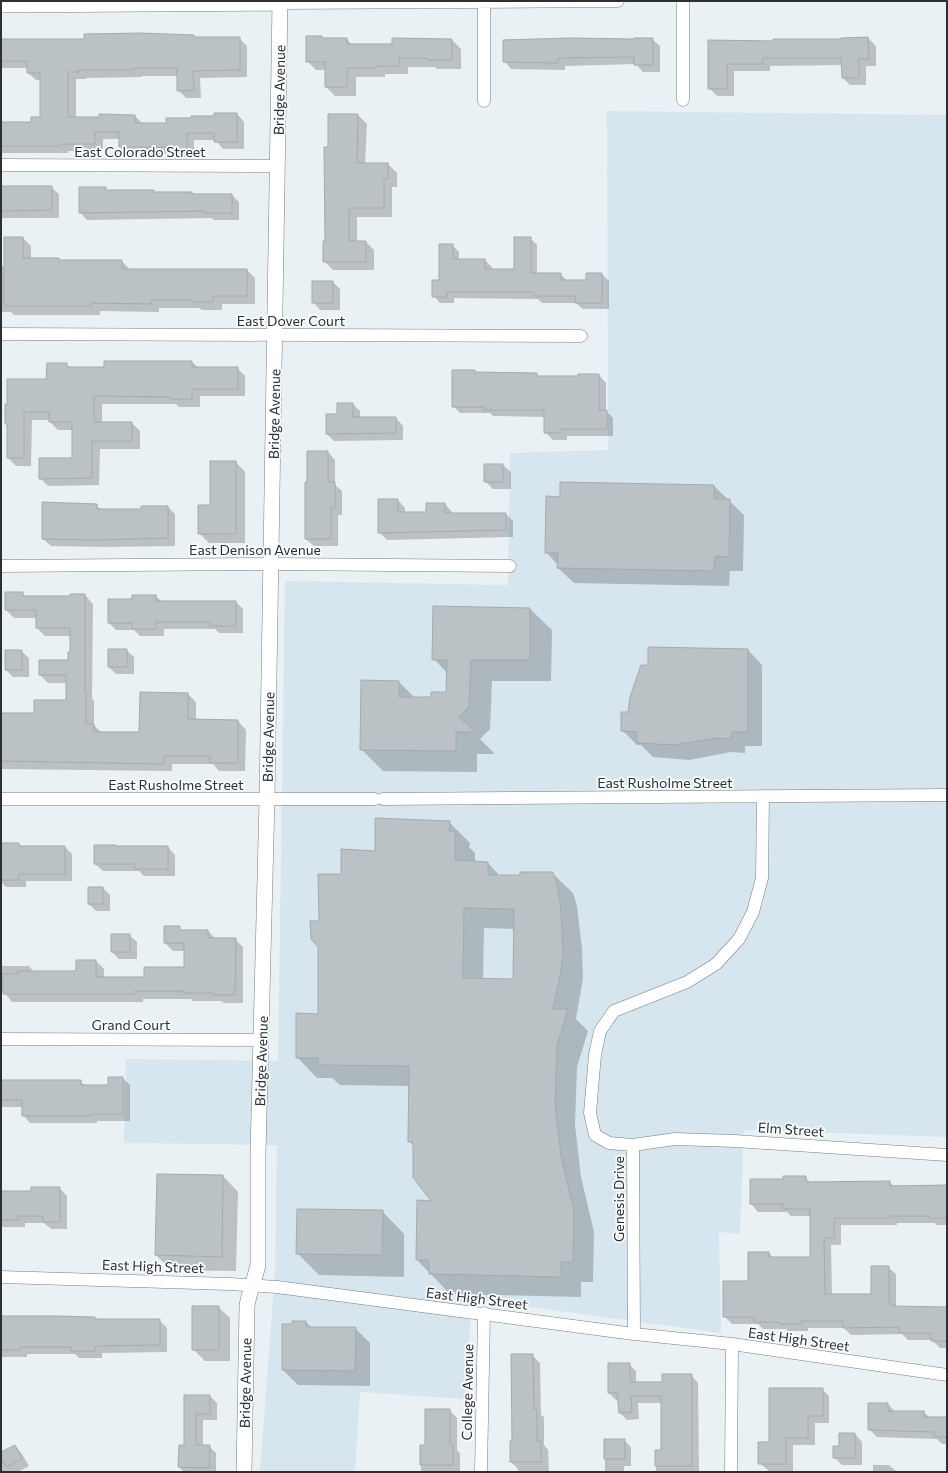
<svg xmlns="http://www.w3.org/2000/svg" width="948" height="1473" viewBox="0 0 948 1473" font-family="Commissioner,sans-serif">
  <rect width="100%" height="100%" fill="#e9f1f5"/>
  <path fill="#d7e5ee" d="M607,111l340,4v1022l-203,-7 -4,104 -21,-2 2,101 -249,-34 -7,100 -105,-7 -5,80 -95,-1 15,-199 2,-127 -153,-2 2,-84 152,2 7,-480 223,4 2,-132 98,-3z"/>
  <path fill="#0003" fill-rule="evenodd" d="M194,36l2,2h43l8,8v31l-47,1 1,20h-15l-8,-8v-14h-36v1l-56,1v1h-10v39l59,-2 7,7 25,1 70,-10 7,8v27h-21l-8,-9h-21v17h-19l-3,-3h-45l-7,-7v-8h-17v12h-35v2h-67v-30h31l9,-5v-38h-5l-8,-7v-5h-27v-28h84z
    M322,37l2,2h23l5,6h41l59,-5 9,9v20h-24l-2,-2h-27v7h-23v3h-29v19h-21l-9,-9v-17h-10l-9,-9z
    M868,38l8,8v20h-10v19h-16l-7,-7v-13l-73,1v5h-36v25h-17l-8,-8v-47l65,1z
    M652,39l8,7v26h-17l-7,-8 -71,2v4l-54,-1 -7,-8 131,-21z
    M358,115l9,9 -2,40h23l9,9v14h-5v30h-35v25h9l8,8v20h-41l-9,-9 2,-19 3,-94z
    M1,187h50l8,7v24h-58z
    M105,188l3,3h46l1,2h37l2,2h38l7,7v18h-25l-2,-2 -125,2 -7,-8z
    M23,238l8,8v13h28l2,2h61l8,9h117l8,8v26h-33v6h-20l-3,-2h-40v4l-59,-1v4h-86l-3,-3h-10v-46h4z
    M530,238l7,7v29h23l8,7h19l15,-7 7,7v28h-26l-7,-6h-34l-4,-4 -84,-1v5h-14l-6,-7 6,-15 12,-36 7,7v8h26l7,7v3h23z
    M333,282l7,7v21h-20l-7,-8z
    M105,362h87l7,6h38l8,8v20h-45v11h-21l-3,-3h-74v19h30l8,8v18h-40l-1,36 -51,1 -8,-8 33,-19v-29h-15l-8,-8v-2h-18l-1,46h-15l-8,-8v-33l-2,-2 2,-17 39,-26 19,-16 4,4h35z
    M474,371l3,2 60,1 3,3 59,-2 7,8v28l7,7v18h-46v4h-14l-8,-8v-15l-52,-1 -3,-3h-30l-7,-7z
    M353,404l7,7v7h36l7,8v14l-69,1 -7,-7 11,-19z
    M308,452h20l7,8v25l7,6v24h-4v31h-24l-8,-7v-56h2z
    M236,462l9,10v71h-36l-10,-10 12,-27z
    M485,465h18l8,7v17h-18l-8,-8z
    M714,486l30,29 -1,56h-13l-1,15 -155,-3 -16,-15v-3l-12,-13 14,-54z
    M398,500l7,8v5h22l18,-9 7,8v2h54l7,7v16l-126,3 -8,-8z
    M96,505l5,5h41l26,-3 7,7v32l-70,1 -54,-1 -8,-7z
    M22,593l4,4h45v-2h14l8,9 -1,95 2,1v25l8,8h38l48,-39 8,8v18l42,1 8,9 -1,41h-26l-6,-7h-41v7l-171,-2v-41l66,-27v-18h-19l-8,-8 29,-14 2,-8v-17h-26l-8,-8v-10h-23l-8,-8z
    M133,596h23l6,6h74l7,7v24h-24l-4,-4h-51v7h-24l-6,-6h-18l-7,-7 24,-23z
    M434,607l96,2 22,21 -1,51h-59l-2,48 -10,10 15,15h-18v18l-94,-1 -22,-22 38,-67 16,16h17l15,-5 1,-19 -14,-15z
    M126,650l8,7v17h-18l-7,-7z
    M748,650l14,15v81h-17v7l-14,-1 -42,8 -36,-3 -12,-12h-4l-15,-15 7,-17z
    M21,651l8,7v19h-16l-7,-7z
    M449,822l21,21 -1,4 6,6v9l13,1 12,13h21l31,-3 21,20 4,13 5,43 1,29 -7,41 12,12 -11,36 -2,58 6,52 13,55 -1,50h-12v15l-131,-3 -33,-34 16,-58 -19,-56 -5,-5 1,-55 -70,-1 -8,-7h-15l-20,-21 22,-42 1,-93 22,-47 34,-23zM484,928l30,1v51h-31z
    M1,844h18l2,3h44l7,7v27h-46v6h-20l-5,-5z
    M117,847h51l7,8v21h-31l-5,-5h-36l-8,-7z
    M103,888l7,7v16h-14l-7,-7z
    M179,927l3,4h26l8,8h19l8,8v56h-19l-3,-2h-28l-2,-2h-48v3h-131l-8,-10h-3v-26h28l5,6h43l19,-11 8,8v9h41l40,-10v-17h-12l-8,-8z
    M129,935l8,7v17h-18l-7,-7z
    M123,1078l7,7v36h-33v2h-67l-7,-8v-8h-22v-26h79l5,5h24z
    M223,1176l15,16 -2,79 -65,-1 -15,-15z
    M805,1177l6,6 79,-1 4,5 53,-1v39h-10l-2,-2h-38v2h-56v20h-10l1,50h40l16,-28 8,7v33l51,1v40h-7l-8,-8h-24l-6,-6 -51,1 -7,-7h-36v3h-20l-2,-2h-23l-5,-5h-26l-8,-8 45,-63 4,5h38v-42h-20l-4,-4h-29l-7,-8v-24h33z
    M59,1188l8,8v33h-16l-7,-6h-19v4h-22l-2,-2v-33h31z
    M382,1211l22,23v43l-85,-2 -22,-22z
    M218,1307l12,11v43h-25l-12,-12z
    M1,1317l158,3 8,8v24l-65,1v5h-23l-4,-4h-48v3h-26z
    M293,1322h13l6,6h43l15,15v43l-72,-1 -15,-15z
    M532,1355l8,8 1,52 3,2v28l4,5 1,22h-31v-3l-7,-7 2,-20z
    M629,1364l7,7v12h27l28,-8 7,8 1,89h-43v-21h6v-48h-24l1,16 -12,1 -7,-7 -1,-13h-3l-7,-7z
    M822,1389l7,7v27h-14v22h-22v27h-26l1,-2 -9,-7 11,-20z
    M185,1396h25l7,7v17h-14v26h6l7,7v19h-32l-5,-5 6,-21z
    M888,1404l7,8h29l6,6h17v26h-5l-5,-5 -60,-2 -8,-8z
    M449,1410l8,8v32l3,3v19h-39v-26h5z
    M840,1434h15l7,8v23h-20l-8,-8 6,-10z
    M605,1440h19l7,7v19h-7v6h-19z
    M15,1446l7,8 7,12 -11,6h-17v-18z
    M873,1465h16l8,7h-24z"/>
  <path fill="#bbc2c6" stroke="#a4abaf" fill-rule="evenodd" d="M141,33l53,2v2h46v33l-47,1 1,19 -17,1v-23h-43v2h-55v2h-11v45h31v-3l36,1v8h31v-5h25v-2h23v-3h23v29h-23v-9h-27v17h-21v-3h-47v-15h-24v12h-34v2h-60v-24h30v-5h9v-44h-13v-12h-26v-22h83v-5z
    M306,36h16v2h25v6h45v-6l60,1v21h-25v-2h-28v8h-23v2h-29v19h-22v-25h-19z
    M868,37l1,22h-10v19h-17l-1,-20h-78v6h-36v25h-19v-49l65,1v-2h68v-1z
    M570,38l64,1v-1h19v27h-19v-8l-76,1v5l-55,-1v-22z
    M328,114h30l-1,49h31v16h-4v29h-35v33h17v21h-43v-21h2l-1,-94h4z
    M1,186h51v24l-51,1z
    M79,187h27v3h48v2h38v2h40v19h-27v-2l-126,2z
    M4,237h19v21h36v2h63v9h125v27h-34v6h-21v-2h-41v4l-59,-1v3h-88z
    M514,237h17v36h30v7h25v-7h16v30h-27v-7h-41v-4h-87v5h-15v-17h7v-36h14v15h32v10h29z
    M312,281h21v22h-21z
    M104,361h88v6h46v22h-46v10h-22v-2l-76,-1v26h38v19h-40v37l-53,1v-21h33v-36h-23v-10h-25v46h-17v-34h-2v-20l2,1v-26h39l1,-16h20v4h37z
    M452,370h23v2l62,1v3h41v-2h21v36h8v19h-47v4h-16v-23h-60v-3h-32z
    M337,403h16v14h43v16l-70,1v-20h11z
    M307,451h21v31h7v26h-4v31h-26v-57h2z
    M210,461h26v73h-38v-29h12z
    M484,464h19v18h-19z
    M560,482l154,3v14h16l-1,58 -14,-1 -1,15 -157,-3 1,-15h-13l1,-57 14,1z
    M378,499h20v13h28v-9h19v10h61v17l-128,3z
    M42,502l55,2v5h44v-3h27v32l-71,2 -55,-1z
    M5,592h18v4h47v-2h15v97h1v33h8v8h45l1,-40 48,1v26l50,1v43h-28v-7h-46v8l-163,-3v-48h33v-13h32v-25h-27v-15h29v-8h2v-24h-34v-18h-31z
    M132,595h24v6h80v25h-26v-4h-54v7h-24v-6h-24v-24h24z
    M433,606l97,2v52h-59l-2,47 -10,10 16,15h-19v19l-96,-1 1,-70 38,1v16h32v-5h15l1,-32h-15z
    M648,647l100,2v83h-17v7l-15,-1 -42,7 -37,-2v-11l-16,-1v-19h7l2,-15 11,-32h7z
    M108,649h19v18h-19z
    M5,650h17v20h-17z
    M375,818l75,3 -1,10h6v29l33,2v13h32v-3h33l4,13 3,18 2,24 1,30 -3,19 -7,33h15l-11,37 -2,58 6,52 13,55 -1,51h-12v15l-132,-3v-14h-13l1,-60 14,1 -18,-24v-35h-5l1,-76 -91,-1v-7h-22v-45l22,1v-67l-7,-8 -1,-18h9l-1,-47h23v-25l34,2zM464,908l50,1 -1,70 -50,-1z
    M1,843h18v3h46v28h-46v6h-18z
    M94,845h22v1h52v23h-33v-5h-41z
    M88,887h15v17h-15z
    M164,926h16v4h28v8h28l-1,57h-21v-2h-30v-2h-49v3h-132v-20h15v-3h58v-11h20v17h48v-10h40v-24h-20z
    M111,934h19v18h-19z
    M108,1077h15v37h-33v2h-68v-16h-21v-20h80v5h27z
    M157,1174l66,1 -1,82 -67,-2z
    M783,1176h23v6l84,-1v5l57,-1v33h-18v-2h-39v2h-56v20h-10l1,56h46v-28h18v38h4v2l54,1v34h-16v-8h-32v-6l-56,1v-7h-42v3h-22v-2h-25v-5h-31v-36h25v-29h21v5h41v-48h-27v-5h-33v-25h33z
    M31,1187h29v35h-17v-6h-25v4h-17v-29h30z
    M297,1209l86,1 -1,45 -86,-1z
    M192,1306h27v44h-27z
    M1,1316h57l37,1v2h65v26l-65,1v5h-24v-4h-51v3h-19z
    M292,1321h14v6h50l-1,44 -73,-1v-46h10z
    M511,1354h22l1,55h3v32h4v21h-31v-21h2z
    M608,1363h22v19h32v-8h30v92h-37v-16h6v-54h-30l1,16 -13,1 -2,-20h-9z
    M769,1388h54v28h-15v22h-22v26h-28v-22h11z
    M184,1395h26v19h-14v31h14l-1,23 -31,-1 1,-22h5z
    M868,1403h20v8h36v6h23v20h-13v-5l-66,-2z
    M425,1409h25v36h3v20h-33v-20h5z
    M839,1433h16v25h-22v-12h6z
    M604,1439h21v20h-21z
    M15,1445l7,13 -15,9 -6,-11v-4z"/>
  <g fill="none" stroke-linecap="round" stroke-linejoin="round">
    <g stroke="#777d81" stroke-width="13">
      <path id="minor" d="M484,1v100
        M280,3l338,-2
        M683,100v-99
        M1,165l277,1
        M1,334l580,2
        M1,566l270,-2 239,2
        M1,799h374
        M383,799l564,-4
        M1,1039l260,1
        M633,1145l42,-6 60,2 212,14
        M1,1277l229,7 47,3 357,47 98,10 215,31
        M634,1334l-1,-189 -24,-2 -14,-8 -5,-22 5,-58 5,-24 14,-20 73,-29 29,-18 23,-25 14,-27 9,-34 1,-82
        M481,1472l3,-159
        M731,1472l1,-128"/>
    </g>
    <g stroke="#777d81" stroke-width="16">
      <path id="tertiary" d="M1,5l279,-2
        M244,1472l3,-166c2,-14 8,-27 11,-41v-112l9,-354 13,-798"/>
    </g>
    <use href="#minor" stroke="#fff" stroke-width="12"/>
    <use href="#tertiary" stroke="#fff" stroke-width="15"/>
  </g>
  <g text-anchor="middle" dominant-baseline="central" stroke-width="3.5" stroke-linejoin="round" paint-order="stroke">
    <g font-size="14" fill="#2d2f31" stroke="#fafdff">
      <text transform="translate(279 90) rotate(-89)">Bridge Avenue</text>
      <text x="140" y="151">East Colorado Street</text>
      <text x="291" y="320">East Dover Court</text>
      <text transform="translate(274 414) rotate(-89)">Bridge Avenue</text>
      <text x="255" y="549">East Denison Avenue</text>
      <text transform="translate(268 737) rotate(-89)">Bridge Avenue</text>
      <text x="665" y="782">East Rusholme Street</text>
      <text x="176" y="784">East Rusholme Street</text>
      <text x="131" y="1024">Grand Court</text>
      <text transform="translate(261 1061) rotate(-88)">Bridge Avenue</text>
      <text transform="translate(791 1129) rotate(4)">Elm Street</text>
      <text transform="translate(618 1199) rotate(-90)">Genesis Drive</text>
      <text transform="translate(153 1266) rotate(2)">East High Street</text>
      <text transform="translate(477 1298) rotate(7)">East High Street</text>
      <text transform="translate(799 1339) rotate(8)">East High Street</text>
      <text transform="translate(245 1383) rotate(-89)">Bridge Avenue</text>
      <text transform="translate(467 1392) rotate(-89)">College Avenue</text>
    </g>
  </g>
  <rect width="948" height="1473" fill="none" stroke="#2d2f31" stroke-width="4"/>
</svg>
